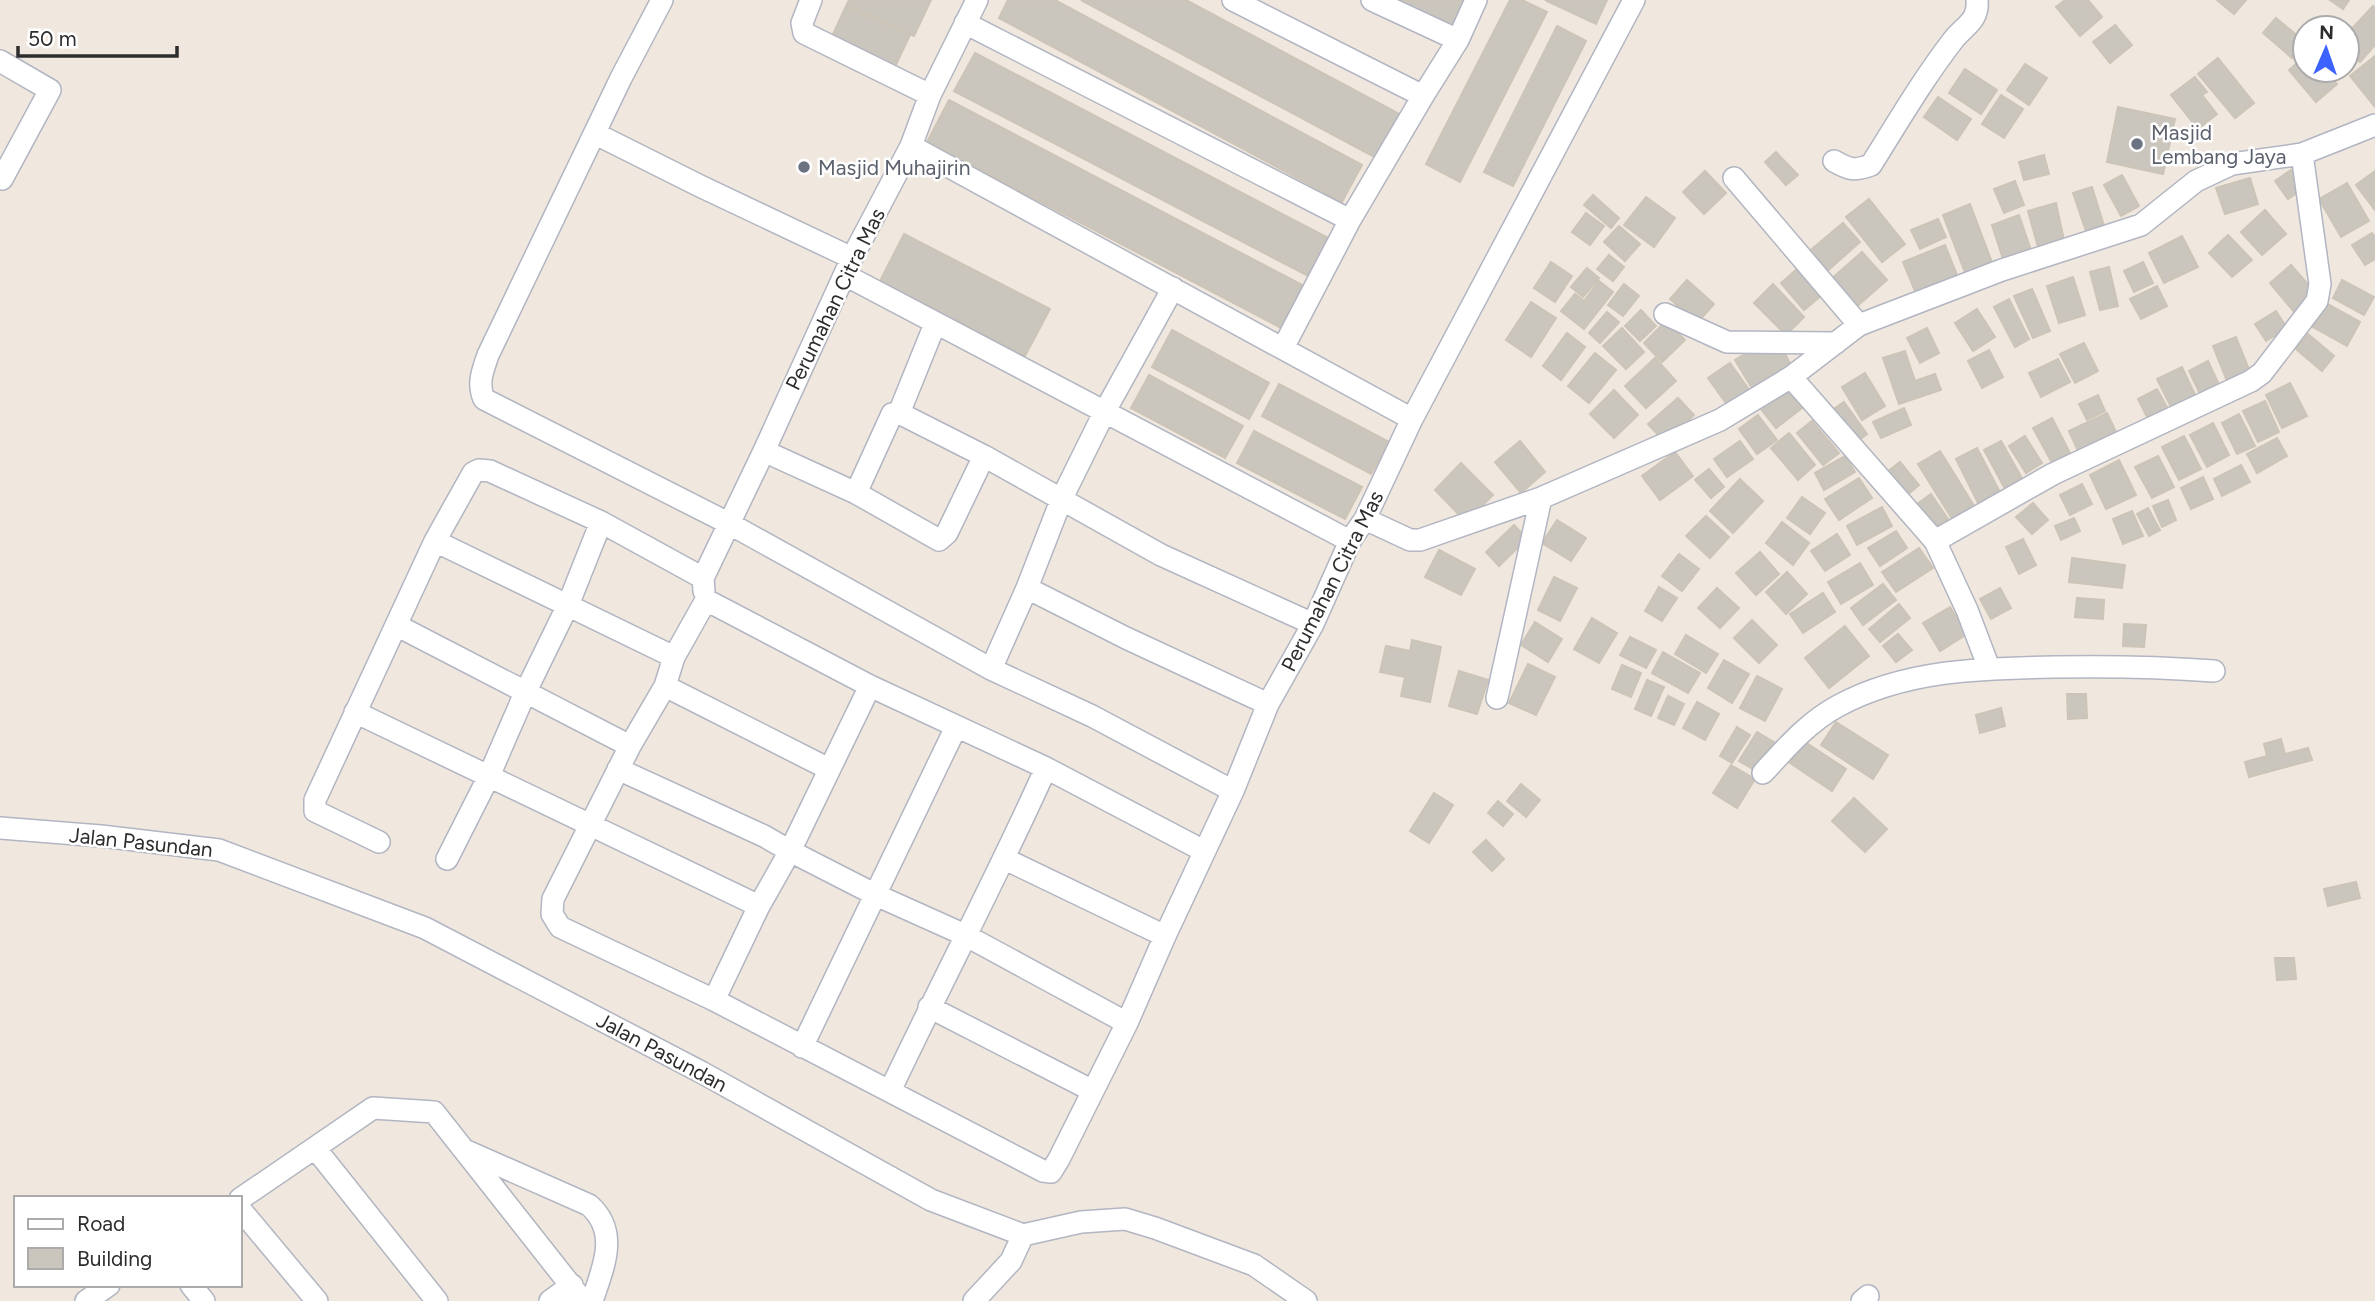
<svg xmlns="http://www.w3.org/2000/svg" width="2375" height="1301" viewBox="0 0 2375 1301" font-family="Figtree,sans-serif">
  <rect width="100%" height="100%" fill="#f0e8de"/>
  <path fill="#cbc6bd" stroke="#ccc4b7" stroke-width="2" d="M849,0h82l-17,36 -67,-32z
    M1008,0h47l307,165 -20,37 -343,-184z
    M1081,0h105l215,115 -23,44z
    M1399,0h65l-12,26z
    M1510,0h12l25,12 -87,170 -34,-18z
    M1545,0h62l-11,24z
    M2065,0h23l14,17 -22,19 -24,-29z
    M2217,0h29l-12,14z
    M2330,0h19l-6,9z
    M846,6l64,29 -17,36 -64,-28z
    M2373,6l2,1v38l-15,17 -13,-12v-16z
    M2276,18l29,24 -13,16 -29,-25z
    M2115,25l17,20 -22,18 -17,-21z
    M1557,26l29,15 -73,145 -29,-14z
    M975,53l357,187 -20,38 -358,-187z
    M2305,56v14h21l11,14 -21,18 -27,-32z
    M2375,56v51l-25,-31z
    M2218,58l36,45 -19,15 -37,-44z
    M2025,64l22,14 -18,27 -22,-15z
    M1965,69l32,21 -16,24 -32,-21z
    M2195,77l12,15 -5,3 15,19 -19,15 -27,-34z
    M2001,95l22,14 -19,29 -22,-14z
    M1938,97l33,22 -14,21 -33,-23z
    M949,100l357,187 -23,42 -356,-187z
    M2118,107l57,12 -12,55 -56,-12z
    M1776,152l22,23 -12,10 -21,-23z
    M2044,155l5,19 -25,6 -5,-18z
    M2291,170l13,18 -16,11 -13,-18z
    M1705,171l21,22 -22,21 -21,-22z
    M2375,171v39l-19,-25z
    M2122,175l17,31 -18,10 -17,-31z
    M2250,178l8,26 -33,10 -9,-26z
    M2015,181l9,24 -20,8 -10,-24z
    M2347,183l22,38 -28,16 -22,-38z
    M2092,187l13,42 -18,5 -14,-41z
    M1593,195l26,23 -8,10 -27,-23z
    M1646,197l29,21 -21,29 -30,-22z
    M1869,199l36,45 -23,18 -36,-45z
    M2056,203l8,37 -26,7 -10,-36z
    M1970,204l23,61 -27,10 -23,-60z
    M2265,210l21,24 -24,21 -21,-23z
    M1586,213l18,13 -14,19 -18,-13z
    M2019,215l13,38 -28,9 -12,-37z
    M1938,219l8,18 -26,12 -9,-19z
    M1843,223l17,19 -35,31 -18,-20z
    M1619,226l21,18 -15,17 -21,-19z
    M2372,233l3,4v22l-10,6 -13,-20z
    M904,234l146,75 -25,47 -145,-75z
    M2228,235l24,25 -20,17 -23,-24z
    M2182,236l16,31 -34,16 -15,-30z
    M1945,245l14,35 -42,16 -14,-34z
    M1862,252l25,28 -32,28 -25,-28z
    M1609,255l15,12 -11,14 -16,-12z
    M1551,262l21,14 -17,26 -21,-14z
    M2143,262l10,21 -19,9 -10,-21z
    M2291,265l26,30 -22,18 -25,-30z
    M2109,267l9,39 -18,4 -10,-38z
    M1587,268l12,10 -16,19 -12,-10z
    M1797,269l24,27 -17,14 -23,-27z
    M2073,277l12,38 -26,8 -12,-37z
    M1687,280l27,24 -17,19 -27,-24z
    M2342,280l32,17 -10,18 -31,-17z
    M1599,281l14,11 -29,37 -23,-18 14,-17 9,7z
    M1624,284l15,12 -16,20 -15,-11z
    M1773,284l31,33 -18,18 -32,-32z
    M2157,286l10,20 -26,13 -11,-20z
    M2032,289l18,42 -17,7 -19,-42z
    M2009,299l20,40 -14,8 -21,-40z
    M1531,302l25,16 -25,39 -25,-17z
    M2326,303l34,19 -13,24 -34,-19z
    M1977,309l18,28 -22,14 -18,-28z
    M1641,310l15,16 -16,15 -15,-15z
    M2276,311l11,17 -21,13 -11,-17z
    M1607,312l12,10 -19,21 -11,-10z
    M1666,321l19,19 -23,22 -18,-19z
    M1622,328l22,24 -18,17 -23,-23z
    M1927,328l12,25 -19,10 -13,-25z
    M1172,330l97,53 -20,36 -97,-52z
    M1567,333l18,14 -24,33 -18,-14z
    M2308,334l26,22 -12,15 -26,-22z
    M2236,337l16,40 -23,9 -16,-40z
    M2084,343l14,28 -23,12 -15,-29z
    M1759,345l24,5 9,17 -39,23 -18,-30z
    M1989,350l14,27 -21,11 -14,-27z
    M1905,351l10,30 20,-7 6,16 -42,14 -16,-46z
    M1595,353l21,17 -27,33 -21,-17z
    M1655,358l21,23 -30,27 -21,-22z
    M2058,359l12,23 -29,15 -12,-24z
    M2208,361l12,26 -19,9 -12,-25z
    M1730,363l20,28 -22,15 -20,-28z
    M2182,367l16,34 -24,12 -17,-34z
    M1865,373l20,33 -23,14 -20,-33z
    M1149,375l94,51 -18,32 -94,-50z
    M2290,383l17,33 -25,12 -16,-33z
    M1279,384l110,58 -18,32 -109,-58z
    M1786,388l16,20 -26,20 -16,-20z
    M2157,389l15,27 -20,11 -14,-28z
    M1614,390l24,25 -24,23 -24,-24z
    M2098,395l7,16 -18,9 -8,-16z
    M1678,398l16,17 -29,27 -17,-18z
    M2265,401l14,31 -21,10 -15,-31z
    M1844,402l23,32 -16,12 -23,-33z
    M1904,408l7,17 -30,13 -8,-16z
    M2107,413l9,19 -38,19 -9,-20z
    M2239,414l16,32 -18,8 -15,-31z
    M1758,415l19,25 -20,14 -18,-25z
    M2052,418l18,35 -18,10 -19,-35z
    M1812,421l27,32 -16,12 -26,-32z
    M2213,423l16,32 -22,12 -17,-32z
    M1254,431l108,56 -17,32 -108,-56z
    M1789,433l26,32 -17,15 -27,-32z
    M2025,436l17,27 -16,10 -17,-27z
    M2184,436l17,33 -22,11 -17,-33z
    M2277,438l10,18 -30,17 -10,-19z
    M1520,441l25,31 -24,21 -26,-31z
    M1740,441l13,18 -26,18 -13,-18z
    M2001,441l22,39 -18,9 -21,-39z
    M1977,448l25,48 -22,11 -24,-48z
    M1940,451l36,58 -22,13 -36,-58z
    M1675,452l18,24 -33,24 -18,-24z
    M1845,456l10,16 -31,18 -9,-17z
    M2158,456l16,31 -22,11 -17,-31z
    M2119,460l17,35 -30,14 -16,-34z
    M1900,462l19,23 -18,15 -19,-24z
    M1461,463l32,32 -27,27 -31,-32z
    M2241,465l9,17 -28,14 -8,-17z
    M1709,469l15,18 -13,11 -16,-18z
    M2203,477l10,22 -22,10 -10,-21z
    M1859,478l13,20 -33,22 -14,-21z
    M1740,479l23,22 -30,32 -23,-22z
    M2082,484l10,20 -22,11 -10,-20z
    M1931,494l17,25 -19,12 -16,-24z
    M1802,497l23,16 -15,21 -23,-16z
    M2168,500l8,20 -14,7 -9,-21z
    M2033,503l15,17 -16,14 -16,-17z
    M1882,507l10,19 -35,19 -10,-19z
    M2148,508l12,22 -11,6 -12,-22z
    M2132,511l11,25 -20,8 -10,-25z
    M1706,516l23,21 -19,21 -24,-22z
    M2074,518l6,13 -19,9 -6,-14z
    M1557,520l29,18 -15,23 -29,-18z
    M1782,522l27,21 -16,22 -27,-22z
    M1514,525l13,14 -28,27 -13,-14z
    M1896,531l11,17 -27,18 -12,-18z
    M1837,534l13,21 -25,16 -14,-20z
    M2023,539l13,26 -17,9 -13,-27z
    M1919,548l14,20 -37,24 -14,-20z
    M1439,550l36,19 -14,26 -36,-18z
    M1760,552l19,22 -23,21 -20,-22z
    M1679,554l20,15 -17,22 -20,-15z
    M2072,558l53,7 -3,23 -53,-6z
    M1860,563l13,22 -32,19 -13,-22z
    M1787,572l20,22 -21,20 -20,-22z
    M1554,577l23,11 -17,33 -22,-11z
    M1883,584l13,16 -33,25 -12,-17z
    M1659,587l18,11 -15,23 -17,-10z
    M1717,588l22,20 -19,20 -22,-20z
    M2000,588l11,20 -20,11 -11,-20z
    M1823,593l12,19 -32,21 -13,-19z
    M2077,598l27,2 -1,19 -28,-2z
    M1899,604l11,14 -30,24 -11,-13z
    M1950,607l17,27 -27,17 -17,-28z
    M1592,618l25,15 -18,30 -25,-14z
    M1752,620l25,25 -18,18 -25,-25z
    M1535,622l27,17 -14,23 -27,-17z
    M2124,624l22,1 -2,22 -21,-1z
    M1845,626l24,30 -40,32 -24,-30z
    M1898,634l14,16 -16,12 -13,-16z
    M1686,635l32,19 -12,19 -31,-19z
    M1630,637l26,13 -10,18 -26,-13z
    M1412,640l29,7 -11,55 -29,-6 4,-19 -25,-5 6,-26 24,5z
    M1663,652l37,21 -12,20 -36,-20z
    M1724,660l25,14 -17,29 -24,-15z
    M1528,664l27,13 -19,38 -27,-12z
    M1622,665l19,8 -10,24 -19,-8z
    M1459,671l29,9 -11,34 -28,-8z
    M1757,676l25,13 -17,32 -25,-13z
    M1647,680l17,7 -13,29 -16,-7z
    M2067,694h19l1,24 -19,1z
    M1668,696l16,8 -10,21 -16,-7z
    M1697,702l22,12 -14,26 -22,-12z
    M2001,708l4,18 -25,7 -4,-18z
    M1836,722l52,33 -15,24 -52,-34z
    M1737,727l13,8 -18,28 -12,-7z
    M1757,732l17,10 -18,29 -17,-10z
    M2281,739l4,15 23,-6 4,12 -63,17 -4,-15 22,-6 -3,-12z
    M1805,742l41,27 -14,22 -42,-28z
    M1731,765l24,14 -18,29 -24,-15z
    M1521,784l19,16 -14,17 -19,-16z
    M1434,793l19,12 -24,38 -19,-12z
    M1854,798l33,31 -22,23 -33,-31z
    M1498,801l15,13 -10,12 -15,-13z
    M1486,840l18,19 -12,12 -19,-19z
    M2356,882l4,16 -32,8 -4,-17z
    M2275,958h19l2,21 -19,1z"/>
  <g fill="none" stroke-linecap="round" stroke-linejoin="round">
    <g stroke="#b2b5c2" stroke-width="24">
      <path id="minor" d="M662,0l-41,78 -133,277c-5,15 -11,28 -4,44l246,125 261,145 101,47 141,75
        M811,0l-9,23 2,10 126,62
        M1233,0l190,96
        M1372,0l86,40
        M965,23l385,197
        M0,61l50,29 -48,89 -2,-1
        M596,134l104,52 152,72
        M911,146l501,273
        M1834,161c16,9 20,10 37,4 27,-43 52,-86 83,-126 12,-14 25,-19 23,-39
        M1734,178l125,147
        M845,275l505,266
        M1665,314l62,28 109,1
        M1283,348l67,-128 73,-124 35,-56 18,-40
        M1791,377l144,164 32,69 22,58
        M899,413l85,43 177,99 152,69
        M764,451l92,42 83,47 8,-7 37,-77
        M856,493l36,-79 7,-1 36,-89
        M1365,519l45,21h10l121,-42 179,-78 71,-43 68,-52 143,-55 139,-45 55,-44 36,-17 70,-10 73,-29
        M435,541l239,116
        M1935,541l118,-67 198,-93 11,-8 55,-72 3,-17 -18,-130
        M1027,588l99,50 142,66
        M704,591l-1,-13 61,-127 88,-193 59,-112 19,-51 47,-95
        M706,600l-32,57 -9,29 -35,60 -77,153 -1,15 8,13 154,73 329,171 8,1 8,-13 68,-136 38,-87 68,-145 35,-87 45,-80 37,-83 15,-22 47,-100 222,-419
        M706,600l164,86 176,82 158,83
        M396,625l234,121
        M991,669l36,-81 35,-90 43,-87 68,-123
        M665,686l164,83
        M1497,698l44,-200
        M355,712l404,194
        M618,769l146,67 26,15 86,44 89,40 162,88
        M1763,773c23,-25 45,-51 75,-67 66,-36 143,-38 217,-39 53,-1 106,0 159,4
        M0,828l101,8 118,14 206,78 276,144 230,128 92,35 58,-13 44,-3 30,9 99,37 52,36
        M379,842l-64,-31v-11l120,-259 38,-68 6,-3 11,1 111,51 102,56
        M447,859l42,-83 36,-83 43,-88 33,-83
        M1005,859l160,77
        M714,1000l45,-94 31,-55 80,-165
        M929,1007l164,84
        M802,1047l154,-320
        M890,1091c51,-108 107,-214 156,-323
        M315,1148l122,153
        M469,1152l120,53c31,27 14,63 3,96
        M240,1199l133,-91 61,4 149,189
        M240,1209l77,92
        M191,1285l13,16
        M86,1301l23,-16
        M550,1301l22,-16
        M974,1301l37,-40 12,-26
        M1862,1301l6,-5"/>
    </g>
    <use href="#minor" stroke="#fff" stroke-width="21"/>
  </g>
  <g fill="#6b7280" stroke="#fff" stroke-width="2.5">
    <circle cx="2137" cy="144" r="7"/>
    <circle cx="804" cy="167" r="7"/>
  </g>
  <g text-anchor="middle" dominant-baseline="central" stroke-width="5" stroke-linejoin="round" paint-order="stroke">
    <g font-size="21" fill="#5b616d" stroke="#fff" text-anchor="start">
      <text x="2151" y="132">Masjid<tspan x="2151" dy="24">Lembang Jaya</tspan></text>
      <text x="818" y="167">Masjid Muhajirin</text>
    </g>
    <g font-size="21" fill="#2d2d2d" stroke="#fff">
      <text transform="translate(835 299) rotate(-64)">Perumahan Citra Mas</text>
      <text transform="translate(1332 581) rotate(-63)">Perumahan Citra Mas</text>
      <text transform="translate(141 842) rotate(6)">Jalan Pasundan</text>
      <text transform="translate(662 1052) rotate(28)">Jalan Pasundan</text>
    </g>
  </g>
  <rect x="14" y="1196" width="228" height="91" fill="#ffffff" stroke="#ababab" stroke-width="2"/>
  <rect x="28" y="1219" width="35" height="10" fill="#ffffff" stroke="#ababab" stroke-width="2"/>
  <text x="77" y="1231" font-size="21" fill="#2d2d2d">Road</text>
  <rect x="28" y="1248" width="35" height="21" fill="#cbc6bd" stroke="#ababab" stroke-width="2"/>
  <text x="77" y="1266" font-size="21" fill="#2d2d2d">Building</text>
  <g transform="translate(2326 49) rotate(2)"><circle r="33" fill="#ffffff" stroke="#ababab" stroke-width="2"/>
  <path d="M0-5L12 26L0 18L-12 26Z" fill="#3c62ff"/>
  <text y="-10" font-size="19" font-weight="bold" text-anchor="middle" fill="#2d2d2d">N</text>
  </g>
  <path d="M18 46v10h159v-10" fill="none" stroke="#2d2d2d" stroke-width="3.5"/>
  <text x="28" y="46" font-size="21" fill="#2d2d2d" stroke="#ffffff" stroke-width="5" paint-order="stroke">50 m</text>
</svg>
